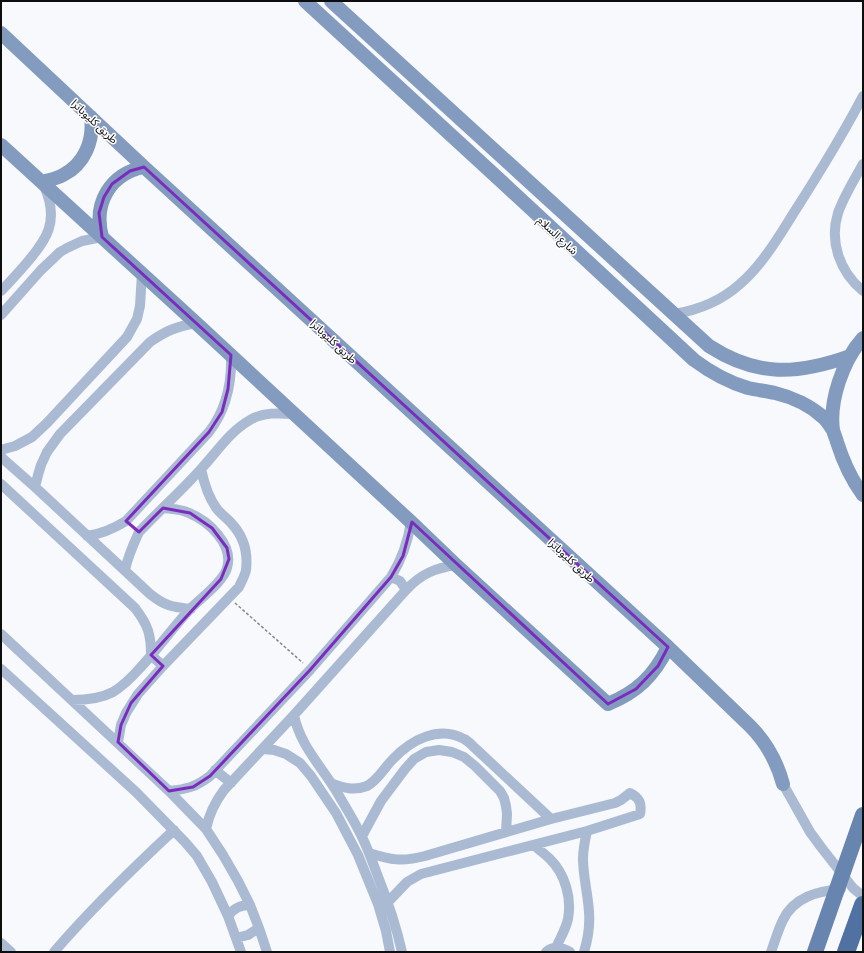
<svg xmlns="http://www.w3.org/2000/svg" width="864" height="953" viewBox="0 0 864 953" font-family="Manrope,'Noto Sans Arabic',sans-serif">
  <rect width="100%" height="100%" fill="#f7f9fc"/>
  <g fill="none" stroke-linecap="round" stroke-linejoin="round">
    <path stroke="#868789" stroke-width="1.5" stroke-dasharray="3 2" stroke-linecap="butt" d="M235,603l68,60"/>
    <path stroke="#aabad2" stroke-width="10" d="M863,164c-9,16 -19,32 -25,49 -9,29 2,59 25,78
      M1,291c8,-8 15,-16 23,-25 23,-26 36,-45 20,-80
      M674,314c25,-4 47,-13 66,-30 22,-19 38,-46 53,-70 25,-39 49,-78 70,-118
      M1,315l40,-45 19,-18 7,-4 15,-7 20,-4
      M1,450l14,-4 17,-9 15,-14 80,-86 10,-18 3,-13 2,-33
      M1,457l34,30 115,107c15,12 22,13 41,15
      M1,484l134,124c13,17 16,26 16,47l12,11
      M35,487l3,-12 3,-10 6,-13 13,-18 90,-92c17,-12 26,-15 46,-19
      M87,536c15,-2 26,-7 39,-15l83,-89c17,-22 23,-49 22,-77
      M125,570c3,-14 8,-25 14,-38 20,-21 42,-41 62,-63 16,-17 28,-37 49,-49 13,-8 29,-7 44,-6
      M391,577l9,4 6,9
      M1,634l168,157 37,38 17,26 15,26 12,24 9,23 8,24
      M1,669l135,123 49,50 12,14 15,26 16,34 13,36
      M72,700c14,0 28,-1 41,-8 10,-6 19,-15 27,-24 18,-19 33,-41 51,-60 10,-10 33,-27 36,-40 7,-23 -18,-47 -38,-55 -8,-4 -17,-4 -26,-5
      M294,715c6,31 29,53 44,79 8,14 17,28 24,43 6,12 10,24 15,37 10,25 19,51 25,78
      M118,742l3,-17 5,-12 12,-19 25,-28 76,-79c2,-5 6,-11 7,-17 2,-17 -2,-33 -14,-46 -4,-5 -10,-9 -15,-15 -9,-12 -13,-26 -16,-40
      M263,749l11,1 12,4 14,9 11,13 25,37 22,42 20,49 8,27 4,21
      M215,770l16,13
      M331,783c12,5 23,8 36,3 11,-6 17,-18 26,-27 18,-19 46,-34 71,-20 5,2 8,7 12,10l75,70
      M783,784l27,48 11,15 32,41 10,8
      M169,791c18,-2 27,-4 41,-15l100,-106 81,-93c11,-18 17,-35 20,-55
      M206,829c3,-15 9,-27 18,-39l70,-75 112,-125c15,-16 29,-22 50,-25
      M362,836l19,-35 24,-32 9,-10 12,-7 13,-2 13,2 12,5 11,9 25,25 4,7 2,8 1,8 -1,18
      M534,845c5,5 11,9 16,14 15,15 22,39 18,60 -2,10 -8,19 -12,29
      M369,853c22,7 33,9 56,3l126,-37 64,-16 6,-3 9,-7c10,5 12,11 10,21l-53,17 -166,43 -14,8 -19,20
      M228,916c6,-8 12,-11 22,-11
      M236,938l12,-3 11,-7
      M1,943l10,9
      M54,952c37,-43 78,-83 120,-122
      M546,952c7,-6 16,-5 24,0
      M584,952c4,-13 6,-27 5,-40 -1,-18 -6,-36 -6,-53 0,-10 2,-19 4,-28
      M771,952c4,-11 7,-22 12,-32 11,-23 35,-29 58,-31"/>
    <path stroke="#839bbe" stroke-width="14" d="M305,1l196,180 193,179c16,12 34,22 54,28 9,2 18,3 27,5 17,4 36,13 49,25 4,4 6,8 9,12
      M331,1l378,345c48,31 88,29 141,10
      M1,33l143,134 524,480 82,79c17,17 27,36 33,58
      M1,145l195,178 215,199 45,43 152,139c29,-12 46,-28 60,-57
      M42,182c7,-2 14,-3 21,-7 22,-11 31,-35 28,-58
      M102,237c-9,-34 8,-63 42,-70
      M863,338c-20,22 -34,63 -30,92 1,4 3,8 4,12 6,19 14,37 26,53"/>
    <path stroke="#5071a2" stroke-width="18" d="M846,952l17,-47"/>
    <path stroke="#6885b0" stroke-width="16" d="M815,952l48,-137"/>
  </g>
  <path fill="none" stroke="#7b2cbf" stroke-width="3" stroke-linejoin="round" d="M144,167l524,480 -10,19 -22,23 -28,15 -196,-182 -9,34 -12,21 -81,93 -100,106 -17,11 -24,4 -51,-49 3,-17 10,-22 32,-37 -12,-11 70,-76 8,-20 -2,-11 -15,-20 -22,-15 -27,-5 -24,24 -13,-11 83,-89 13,-20 6,-23 3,-34 -129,-118 -3,-24 5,-16 8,-13 18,-13z"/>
  <g text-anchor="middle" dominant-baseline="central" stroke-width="3" stroke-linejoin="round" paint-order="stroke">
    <g font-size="11" fill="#0d0d0e" stroke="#fff">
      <text transform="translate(95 121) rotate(43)">طريق كليوباترا</text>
      <text transform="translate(558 235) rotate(43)">شارع السلام</text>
      <text transform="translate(334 341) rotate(43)">طريق كليوباترا</text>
      <text transform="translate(572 560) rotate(43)">طريق كليوباترا</text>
    </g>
  </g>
  <rect width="864" height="953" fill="none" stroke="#0d0d0e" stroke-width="4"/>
</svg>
